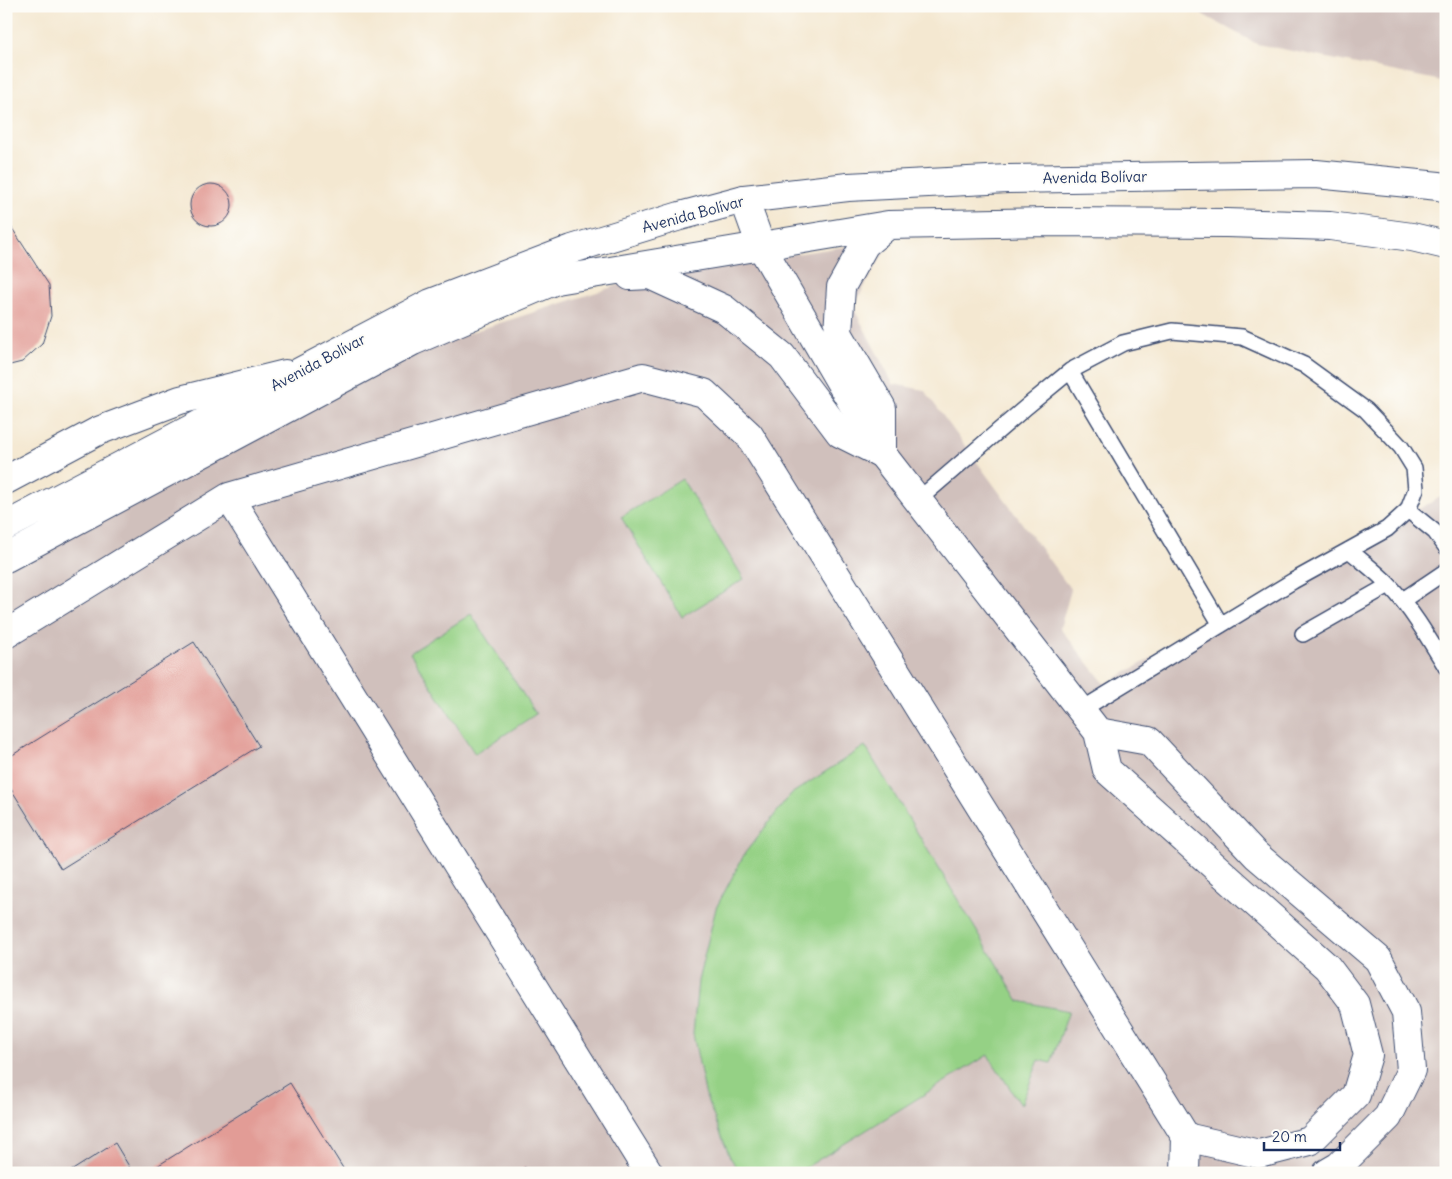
<svg xmlns="http://www.w3.org/2000/svg" width="1452" height="1179" viewBox="0 0 1452 1179" font-family="Delius,sans-serif">
  <rect width="100%" height="100%" fill="#fdfcf7"/>
  <filter id="ink" filterUnits="userSpaceOnUse"><feTurbulence type="fractalNoise" baseFrequency=".02" numOctaves="2"/><feDisplacementMap in="SourceGraphic" scale="10" xChannelSelector="R" yChannelSelector="G"/><feConvolveMatrix kernelMatrix="1 2 1 2 8 2 1 2 1" color-interpolation-filters="sRGB"/></filter>
  <filter id="wash" filterUnits="userSpaceOnUse"><feTurbulence type="fractalNoise" baseFrequency=".0096" numOctaves="4" result="noise"/><feDisplacementMap in="SourceGraphic" scale="20" xChannelSelector="R" yChannelSelector="G"/><feGaussianBlur stdDeviation="1.12" result="paint"/><feColorMatrix in="noise" values="0 0 0 0 0 0 0 0 0 0 0 0 0 0 0 0 0 1.4 0 .05"/><feComposite in="paint" operator="in"/></filter>
  <g filter="url(#wash)">
    <rect width="100%" height="100%" fill="#f4e8d1"/>
    <path fill="#d0c0bc" d="M1187,6h259v80l-4,-5 -185,-37z
      M891,240l-38,67 40,77 31,6 147,200 -11,38 45,56 341,-190v679h-1440v-606l360,-201 284,-91z"/>
    <path fill="#95d185" stroke="#588072" d="M682,479l62,100 -62,38 -61,-100z
      M471,614l65,100 -61,40 -65,-101z
      M865,746l154,255 50,10 -18,52 -12,-3 -18,45 -33,-50 -191,118h-57l-10,-16 -24,-60 -13,-63 5,-53 18,-73 29,-55 46,-59z"/>
    <g id="blocks">
      <path fill="#e29c96" d="M190 205a21 21 0 1 1 42 0a21 21 0 1 1-42 0Z
        M6,219l43,66 2,31 -9,28 -20,18 -16,4z
        M194,642l65,104 -198,123 -55,-88v-22z
        M290,1083l56,90h-200z
        M115,1143l18,30h-65z
        M525,1167l4,6h-14z"/>
    </g>
  </g>
  <g filter="url(#ink)">
    <use href="#blocks" fill-opacity="0" stroke="#3c4b6f" stroke-width="1"/>
    <g fill="none" stroke-linecap="round" stroke-linejoin="round">
      <g stroke="#3c4b6f" stroke-width="18">
        <path id="service" d="M1070,371l151,254
          M918,500l107,-92 45,-37 53,-28 49,-12 70,6 62,28 62,45 35,37 13,21 2,21 -8,21 -21,19 -94,52 -212,129
          M1408,510l27,22 11,15
          M1349,550c14,12 29,23 41,36 23,25 39,53 56,81
          M1403,600l43,-29
          M1303,634l86,-49"/>
      </g>
      <g stroke="#3c4b6f" stroke-width="30">
        <path id="minor" d="M744,199l17,47 121,208 216,278 9,38 220,197 28,37 13,51 -12,40 -46,46 -51,13 -73,-17
          M6,480l92,-49 82,-31 105,-26
          M229,497l420,676
          M6,634l223,-137 414,-120 61,16 45,42 437,702 -1,36
          M1098,732l51,9 107,114 122,104 28,53 5,58 -23,47 -49,49 -12,7"/>
      </g>
      <g stroke="#3c4b6f" stroke-width="30">
        <path id="tertiary" d="M630,276l20,-1 74,34 58,47 58,77 42,21v-46l-44,-75 3,-46 24,-43 23,-19
          M6,526l425,-223 141,-54 108,-33 64,-17 104,-12 160,-8 308,-5 123,12 7,2
          M6,558l407,-217 143,-61 332,-55 159,-3 179,1 104,3 82,11 34,8"/>
      </g>
      <use href="#service" stroke="#fff" stroke-width="15"/>
      <use href="#minor" stroke="#fff" stroke-width="28"/>
      <use href="#tertiary" stroke="#fff" stroke-width="28"/>
    </g>
  </g>
  <g text-anchor="middle" dominant-baseline="central" stroke-width="4" stroke-linejoin="round" paint-order="stroke">
    <g font-size="15" fill="#1b2f5e" stroke="#fdfcf7">
      <text transform="translate(1095 177) rotate(-1)">Avenida Bolívar</text>
      <text transform="translate(693 214) rotate(-15)">Avenida Bolívar</text>
      <text transform="translate(318 362) rotate(-28)">Avenida Bolívar</text>
    </g>
  </g>
  <rect width="1452" height="1179" fill="none" stroke="#fdfcf7" stroke-width="25"/>
  <path d="M1264 1142v8h76v-8" fill="none" stroke="#1b2f5e" stroke-width="2.5"/>
  <text x="1272" y="1142" font-size="15" fill="#1b2f5e" stroke="#fdfcf7" stroke-width="4" paint-order="stroke">20 m</text>
</svg>
